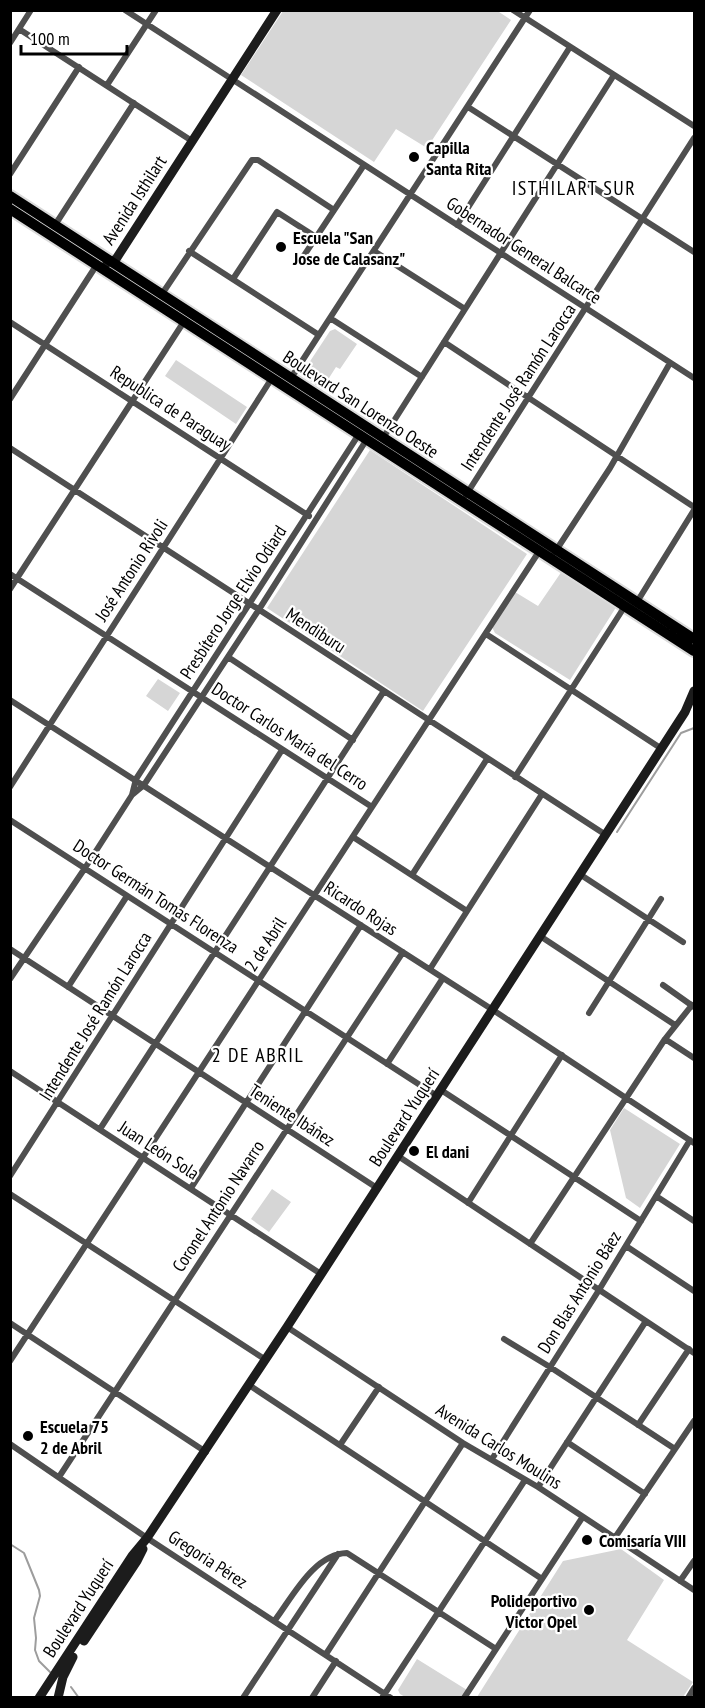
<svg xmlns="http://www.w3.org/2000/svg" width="705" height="1708" viewBox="0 0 705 1708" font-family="'PT Sans Narrow',sans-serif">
  <rect width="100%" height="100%" fill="#fff"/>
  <path fill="#d6d6d6" d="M496,10l15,10 -84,128 -31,-19 -22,33 -133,-87 42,-64z
    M335,329l22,15 -17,25 -4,-2 -14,22 -21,-14 29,-44z
    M176,360l71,47 -11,17 -71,-48z
    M370,450l157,104 -104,157 -156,-103z
    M562,571l53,35v3l-45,71 -75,-47 -3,-6 23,-35 23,14z
    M158,679l22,14 -12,18 -22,-15z
    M624,1108l56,36 -40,64 -14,-10 -16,-68z
    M272,1189l19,13 -22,30 -18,-13z
    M621,1549l43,31 -37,60 66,42 -10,15h-206l86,-136z
    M417,1659l50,31 -5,8 -57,-1 -5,-3 -2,-4z"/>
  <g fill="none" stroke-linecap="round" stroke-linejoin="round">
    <path stroke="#9d9d9d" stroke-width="2" d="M617,832l64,-99 13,-5
      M10,1544l14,9 15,37 1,6 -6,22 2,20 -1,12 4,11 11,11
      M71,1687l8,11"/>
    <g stroke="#dbdbdb" stroke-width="14">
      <path id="primary" d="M10,196l684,443
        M10,209l684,442"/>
    </g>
    <path stroke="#4f4f4f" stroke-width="6" d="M125,10l569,368
      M513,10l181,116
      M19,29l173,112
      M10,43l21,-33
      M107,85l49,-75
      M468,107l226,145
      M10,174l69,-107
      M55,225l79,-122
      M457,225l113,-178
      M189,251l130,84
      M374,251l91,58
      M301,260l63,-95
      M233,279l44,-67 39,25
      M162,294l90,-134h6l76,50
      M330,318l92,59
      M10,322l299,194
      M444,342l250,165
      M291,378l239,-368
      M10,399l84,-130 5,-3
      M383,438l231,-363
      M10,448l596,387
      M466,495l228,-357
      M555,552l55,-84 60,-105
      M10,574l362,233
      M10,589l175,-269
      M637,602l57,-92
      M486,634l176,115
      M228,657l125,83
      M10,700l483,310 201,133
      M515,777l110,-171
      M10,787l262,-409
      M132,795l12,-10 114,-174 109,-172
      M10,820l427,276
      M353,837l114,74
      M412,875l75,-116
      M581,875l102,67
      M540,936l135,89
      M10,949l367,239
      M430,969l112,-175
      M10,979l75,-111 47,-73 4,-16 223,-345
      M663,985l31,22
      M68,987l59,-91
      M589,1013l72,-114
      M665,1039l29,19
      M387,1064l56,-86
      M10,1071l311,203
      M441,1090l200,131
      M100,1129l284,-438
      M398,1156l296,197
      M10,1176l272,-426
      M191,1188l170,-263
      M10,1194l256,166
      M656,1196l38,25
      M468,1203l94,-148
      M530,1244l135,-205 27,-34
      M626,1246l68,45
      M10,1323l196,129
      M287,1327l176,116 75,44 156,103
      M504,1339l46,28 125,82
      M10,1361l530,-811
      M249,1385l293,194
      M638,1425l51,-76
      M567,1442l78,52
      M10,1444l137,94 244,160
      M340,1445l39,-58
      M492,1459l107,-169 91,-150
      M59,1477l344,-525
      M538,1487l108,-166
      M614,1539l80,-118
      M680,1581l14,-20
      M275,1620c18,-24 39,-66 72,-67l149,96
      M326,1654l137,-211
      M243,1698l95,-144
      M312,1698l24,-37
      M382,1698l143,-218
      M464,1698l118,-180
      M688,1698l6,-10"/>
    <path stroke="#1c1c1c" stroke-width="9" d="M107,263l9,-4 161,-249
      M84,1641l53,-80 6,-12
      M39,1698l93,-142 15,-18 140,-211 398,-615 9,-21
      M58,1698l5,-21 10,-20"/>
    <use href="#primary" stroke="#000" stroke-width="10"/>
  </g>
  <g fill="#000" stroke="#fff" stroke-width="2">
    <circle cx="414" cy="157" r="6"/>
    <circle cx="281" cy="247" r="6"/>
    <circle cx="414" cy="1151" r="6"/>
    <circle cx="28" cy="1436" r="6"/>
    <circle cx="587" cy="1540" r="6"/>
    <circle cx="589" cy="1610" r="6"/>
  </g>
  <g text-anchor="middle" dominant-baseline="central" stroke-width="4.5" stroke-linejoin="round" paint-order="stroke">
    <g font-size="18" font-weight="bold" fill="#000" stroke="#fff" text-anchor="start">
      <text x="426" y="147">Capilla<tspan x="426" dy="21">Santa Rita</tspan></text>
      <text x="293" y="237">Escuela "San<tspan x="293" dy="21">Jose de Calasanz"</tspan></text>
      <text x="426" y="1151">El dani</text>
      <text x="40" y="1426">Escuela 75<tspan x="40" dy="21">2 de Abril</tspan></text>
      <text x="599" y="1540">Comisaría VIII</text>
      <text x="577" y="1600" text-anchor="end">Polideportivo<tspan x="577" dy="21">Victor Opel</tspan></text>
    </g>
    <g font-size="18" fill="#000" stroke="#fff">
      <text transform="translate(134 200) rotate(-57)">Avenida Isthilart</text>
      <text transform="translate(524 250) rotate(33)">Gobernador General Balcarce</text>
      <text transform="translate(518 387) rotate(-57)">Intendente José Ramón Larocca</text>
      <text transform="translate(361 404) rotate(33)">Boulevard San Lorenzo Oeste</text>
      <text transform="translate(171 408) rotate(33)">Republica de Paraguay</text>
      <text transform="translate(131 570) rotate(-57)">José Antonio Rívoli</text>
      <text transform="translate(233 602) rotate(-57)">Presbítero Jorge Elvio Odiard</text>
      <text transform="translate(316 630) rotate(33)">Mendiburu</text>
      <text transform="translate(290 736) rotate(33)">Doctor Carlos María del Cerro</text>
      <text transform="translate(156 896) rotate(33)">Doctor Germán Tomas Florenza</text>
      <text transform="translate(361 908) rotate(33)">Ricardo Rojas</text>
      <text transform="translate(265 944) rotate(-57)">2 de Abril</text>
      <text transform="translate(95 1016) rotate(-58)">Intendente José Ramón Larocca</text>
      <text transform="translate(292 1115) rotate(33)">Teniente Ibáñez</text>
      <text transform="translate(404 1117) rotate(-57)">Boulevard Yuquerí</text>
      <text transform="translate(159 1150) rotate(33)">Juan León Sola</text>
      <text transform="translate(218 1206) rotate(-57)">Coronel Antonio Navarro</text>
      <text transform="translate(579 1292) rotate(-58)">Don Blas Antonio Báez</text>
      <text transform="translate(499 1446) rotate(32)">Avenida Carlos Moulins</text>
      <text transform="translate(208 1559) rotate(33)">Gregoria Pérez</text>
      <text transform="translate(78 1608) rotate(-57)">Boulevard Yuquerí</text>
    </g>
    <g font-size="20" letter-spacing="1.5" fill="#000" stroke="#fff">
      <text x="574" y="188">ISTHILART SUR</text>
      <text x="258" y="1055">2 DE ABRIL</text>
    </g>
  </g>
  <rect width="705" height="1708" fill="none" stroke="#000000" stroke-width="24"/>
  <path d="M21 45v9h106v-9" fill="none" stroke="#000000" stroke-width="3"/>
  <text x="30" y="45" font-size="18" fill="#000000" stroke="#ffffff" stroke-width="4.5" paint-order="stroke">100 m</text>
</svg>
